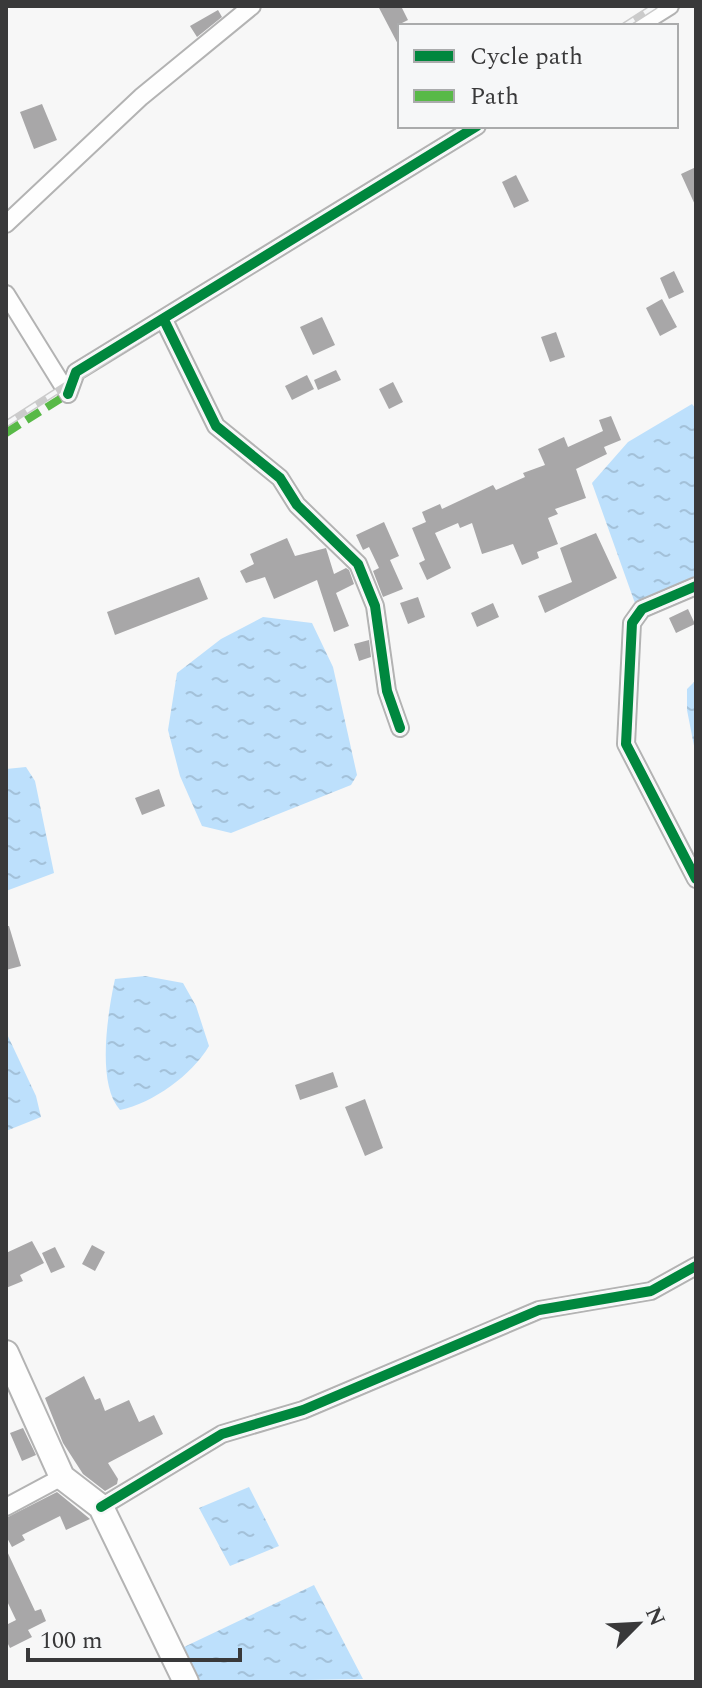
<svg xmlns="http://www.w3.org/2000/svg" width="702" height="1688" viewBox="0 0 702 1688" font-family="Spectral,serif">
  <defs>
    <pattern id="water-ripples" width="26" height="14" patternUnits="userSpaceOnUse" patternTransform="scale(2)"><rect width="26" height="14" fill="#bde0fc"/><path d="M2 4q2-2 4 0t4 0M15 11q2-2 4 0t4 0" fill="none" stroke="#a3c1d9"/></pattern>
  </defs>
  <rect width="100%" height="100%" fill="#f7f7f7"/>
  <path fill="url(#water-ripples)" d="M692,404l4,5v168l-60,29 -44,-123 36,-41z
    M263,617l49,6 21,44 24,108 -6,10 -120,48 -29,-7 -22,-50 -12,-46 9,-57 44,-34z
    M696,680v76l-9,-46v-21z
    M26,767l9,14 19,92 -48,18v-122z
    M145,976l38,7 13,23 13,40c-17,29 -56,57 -89,64 -24,-27 -12,-98 -5,-131z
    M6,1032l30,64 5,21 -35,14z
    M249,1487l30,59 -49,20 -31,-58z
    M314,1585l49,94 -162,3 -17,-35z"/>
  <path fill="#a8a7a8" d="M378,6h23l7,14 -8,4v24z
    M218,10l4,7 -25,20 -7,-11z
    M42,104l15,36 -23,9 -14,-37z
    M696,167v40l-15,-33z
    M516,175l13,26 -15,7 -12,-26z
    M674,271l10,21 -15,7 -9,-21z
    M662,299l15,28 -17,9 -14,-28z
    M322,317l13,28 -22,10 -13,-28z
    M556,332l9,25 -15,5 -9,-25z
    M336,370l5,10 -23,10 -4,-10z
    M307,375l7,14 -22,11 -7,-14z
    M393,382l10,20 -14,7 -10,-20z
    M611,416l10,24 -17,7 3,7 -31,15 10,29 -31,11 3,5 -10,4 10,26 -21,8 2,6 -17,7 -9,-21 -31,10 -10,-31 -12,5 -2,-5 -23,10 16,35 -24,12 -8,-17 6,-3 -13,-32 14,-6 -4,-10 18,-8 2,5 51,-24 3,5 29,-13 -2,-4 22,-8 -7,-16 26,-12 4,10 35,-16 -4,-11z
    M384,522l15,34 -9,4 13,29 -20,8 -10,-26 6,-3 -10,-21 -6,3 -7,-15z
    M596,533l21,45 -72,35 -7,-17 34,-14 -12,-34z
    M287,538l8,18 31,-8 8,26 12,-6 3,2 5,14 -18,9 13,33 -15,6 -17,-52 -43,19 -9,-22 -19,6 -6,-12 14,-7 -4,-10z
    M199,577l9,22 -93,36 -8,-23z
    M418,597l7,20 -17,7 -8,-21z
    M493,603l6,14 -22,10 -6,-14z
    M688,609l7,15 -19,9 -7,-15z
    M369,640l2,17 -12,4 -5,-17z
    M159,789l6,17 -23,9 -7,-17z
    M6,926h3l12,40 -15,4z
    M333,1072l5,15 -38,13 -5,-15z
    M365,1099l18,49 -18,8 -20,-49z
    M32,1241l12,22 -24,12 3,6 -17,7v-35z
    M92,1245l13,7 -10,19 -13,-7z
    M55,1247l10,20 -14,6 -9,-20z
    M84,1376l11,24 5,-2 5,13 24,-11 10,22 15,-7 9,19 -55,29 10,16 -1,5 -12,7 -22,-17 -20,-31 -18,-45z
    M23,1428l13,27 -14,6 -12,-28z
    M57,1492l33,27 -24,11 -6,-14 -38,19 3,5 -13,7 -6,-11v-18z
    M6,1549l29,62 6,-2 5,12 -18,9 4,7 -22,11 -4,-8v-15l10,-5 -10,-21z"/>
  <g fill="none" stroke-linecap="round" stroke-linejoin="round">
    <g stroke="#b3b3b3" stroke-width="20">
      <path id="street" d="M638,26l32,-20
        M6,224l135,-127 111,-91
        M6,294l62,100
        M164,320l52,106 64,52 17,27 61,59 17,42 12,85 13,37
        M68,394l8,-22 401,-246
        M696,586l-54,23 -10,14 -6,121 70,135
        M6,1507l56,-30
        M101,1507l121,-73 81,-24 236,-100 112,-19 45,-25"/>
    </g>
    <g stroke="#b3b3b3" stroke-width="28">
      <path id="secondary" d="M6,1353l56,124 39,30 85,175"/>
    </g>
    <use href="#street" stroke="#fefefe" stroke-width="16"/>
    <use href="#secondary" stroke="#fefefe" stroke-width="24"/>
    <g stroke="#cbcbcb" stroke-width="7">
      <path id="rail" d="M624,26l31,-20
        M6,424l463,-298"/>
    </g>
    <use href="#rail" stroke="#f6f7f8" stroke-width="4" stroke-dasharray="12" stroke-linecap="butt"/>
    <path stroke="#58b947" stroke-width="8" stroke-dasharray="16 8" stroke-linecap="butt" d="M6,433l62,-39"/>
    <g stroke="#f6f7f8" stroke-width="15">
      <path id="cycleway" d="M164,320l52,106 64,52 17,27 61,59 17,42 12,85 13,37
        M68,394l8,-22 401,-246
        M696,586l-54,23 -10,14 -6,121 70,135
        M101,1507l121,-73 81,-24 236,-100 112,-19 45,-25"/>
    </g>
    <use href="#cycleway" stroke="#00873e" stroke-width="10"/>
  </g>
  <rect width="702" height="1688" fill="none" stroke="#39393a" stroke-width="16"/>
  <rect x="398" y="24" width="280" height="104" fill="#f6f7f8" stroke="#aaabac" stroke-width="2"/>
  <rect x="414" y="50" width="40" height="12" fill="#00873e" stroke="#aaabac" stroke-width="2"/>
  <text x="470" y="64" font-size="24" fill="#39393a">Cycle path</text>
  <rect x="414" y="90" width="40" height="12" fill="#58b947" stroke="#aaabac" stroke-width="2"/>
  <text x="470" y="104" font-size="24" fill="#39393a">Path</text>
  <g transform="translate(638 1624) rotate(66)" stroke="#f6f7f8" stroke-width="6" paint-order="stroke">
  <path d="M0-6L14 30L0 20L-14 30Z" fill="#39393a"/>
  <text y="-12" font-size="22" font-weight="bold" text-anchor="middle" fill="#39393a">N</text>
  </g>
  <path d="M28 1648v12h212v-12" fill="none" stroke="#39393a" stroke-width="4"/>
  <text x="40" y="1648" font-size="24" fill="#39393a" stroke="#f6f7f8" stroke-width="6" paint-order="stroke">100 m</text>
</svg>
